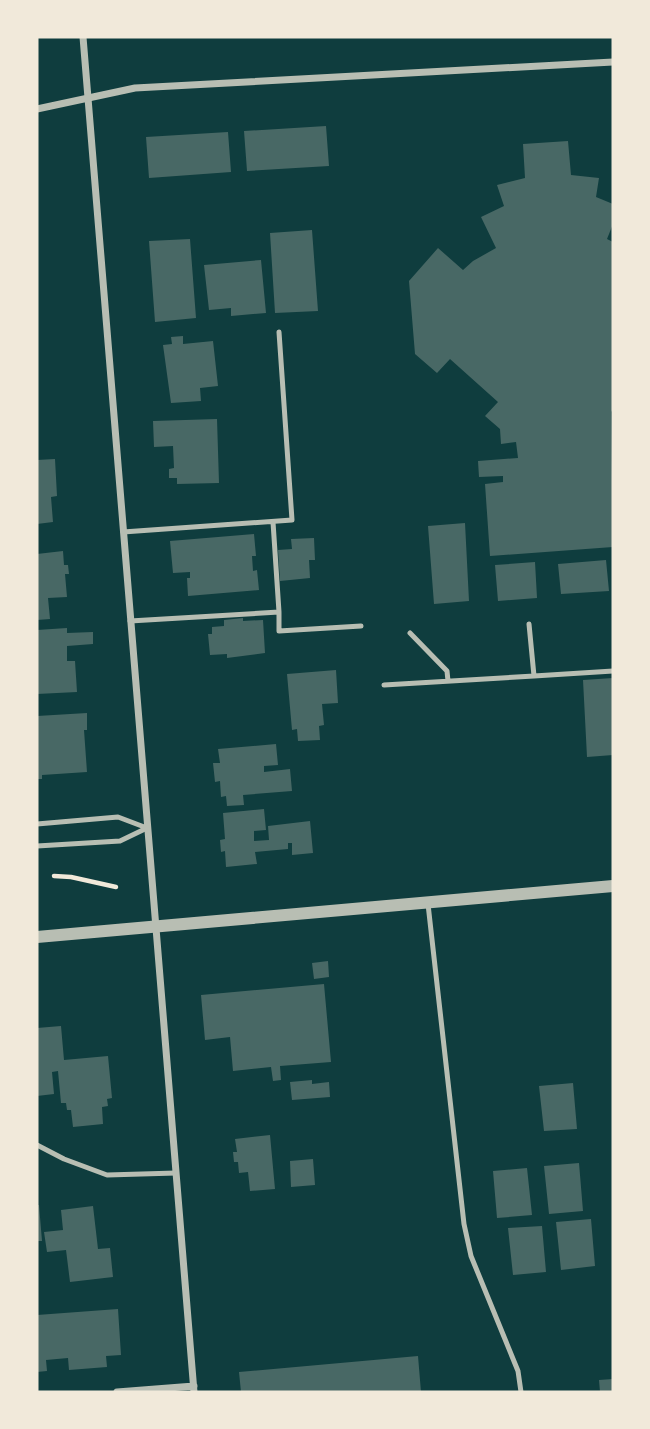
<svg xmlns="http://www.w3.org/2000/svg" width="650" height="1429" viewBox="0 0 650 1429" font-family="'Space Grotesk',sans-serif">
  <rect width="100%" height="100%" fill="#0f3d3e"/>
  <path fill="#486865" d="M326,126l3,40 -82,5 -3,-40z
    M228,132l3,40 -82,6 -3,-41z
    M568,141l3,34 28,3 -3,19 17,7v20l-6,15 6,3v167l-2,3 2,135 -123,9 -5,-72 18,-2v-6l-24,1 -1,-16 40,-3 -2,-16 -15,2 -1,-15 -15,-13 13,-14 -48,-43 -13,14 -22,-19 -6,-73 29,-33 25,22 10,-9 23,-13 -15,-31 23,-11 -7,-21 28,-7 -2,-34z
    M312,230l6,81 -43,2 -5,-80z
    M190,239l6,79 -41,4 -6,-81z
    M261,260l5,53 -35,3v-8l-22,2 -5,-45z
    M183,336v8l30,-3 5,45 -18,2 1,13 -30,2 -8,-58 9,-1 -1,-7z
    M217,419l2,64 -42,1v-6h-8v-9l5,-1 -1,-22 -19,1 -1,-26z
    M55,459l2,37 -6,1 2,25 -16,2v-64z
    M465,523l4,78 -35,3 -6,-78z
    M254,534l2,22h-4l1,15 4,-1 2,20 -71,6 -1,-18h3v-6l-17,1 -3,-32z
    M314,538l1,22h-6l1,18 -30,3 -2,-31 14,-1 -1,-10z
    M63,551l1,14h4l1,9h-4l2,23 -19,1 2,21 -13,1v-66z
    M606,560l3,31 -48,3 -3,-30z
    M535,562l2,36 -39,3 -3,-36z
    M243,618v3l20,-1 2,33 -38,5v-4l-17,1 -2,-21h4v-7l12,-1v-6z
    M67,628v5l26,-1v12l-26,2v15h8l2,31 -40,2v-64z
    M336,670l2,33 -16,1 2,21 -5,1 1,14 -22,1 -1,-12 -5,1 -5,-56z
    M613,678v77l-26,2 -4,-77z
    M87,713v17h-3l3,42 -45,3v4h-5v-63z
    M276,744l2,21 -14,1v6l26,-3 2,22 -49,4 1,10 -17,1 -1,-10 -5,1 -1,-16 -5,1 -2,-19h7l-2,-14z
    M264,809l2,21 -12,1v10l15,-1 -1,-14 42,-5 3,32 -21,2v-12h-4v6l-33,3 2,12 -31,3 -1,-16 -4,1 -1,-12 5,-1 -2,-26z
    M328,961l1,16 -15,2 -2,-16z
    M324,984l7,78 -51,4 1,14 -8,1 -2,-14 -38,4 -3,-34 -25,3 -4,-45z
    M61,1026l3,34 44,-4 4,42 -5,1 1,7 -6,1 1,17 -30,3 -2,-17h-4l-1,-7h-5l-3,-32 -6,1 2,22 -17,2v-68z
    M312,1080v4l17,-2 1,15 -38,3 -2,-18z
    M573,1083l4,46 -33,2 -5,-45z
    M270,1135l5,54 -25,2 -2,-19 -9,1 -1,-11h-4l-1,-10h4l-2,-13z
    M313,1159l2,26 -24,2 -1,-26z
    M579,1163l4,48 -34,3 -5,-48z
    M527,1168l5,47 -35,3 -4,-47z
    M37,1205h2l3,36h-5z
    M93,1206l5,43 12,-1 3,29 -43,5 -4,-32 -19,2 -3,-20 19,-2 -2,-20z
    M591,1219l4,47 -34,4 -5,-48z
    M542,1226l4,46 -33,3 -5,-47z
    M118,1309l3,46 -15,1 1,11 -38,3 -1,-12 -22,2 1,11 -10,1v-57z
    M418,1356l3,36h-180l-2,-20z
    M613,1379v13h-13l-1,-12z"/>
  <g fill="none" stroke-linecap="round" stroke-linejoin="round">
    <path stroke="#f1e9da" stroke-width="4.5" d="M54,876l17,1 45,10"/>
    <path stroke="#b8beb3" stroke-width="5" d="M123,532l169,-12 -13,-188
      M279,612v19l82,-5
      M130,621l149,-9 -6,-90
      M410,633l37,38 1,10
      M534,676l79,-5
      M384,685l150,-9 -5,-52
      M37,824l81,-7 29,11
      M37,846l83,-5 27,-13
      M428,904l36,320 7,32 47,115 3,21
      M37,1145l27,14 43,16 69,-2"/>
    <path stroke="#b8beb3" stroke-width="7" d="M83,37l111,1355
      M37,109l98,-21 478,-26
      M117,1392l77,-6"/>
    <path stroke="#b8beb3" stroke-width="12" d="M37,937l576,-51"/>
  </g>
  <rect width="650" height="1429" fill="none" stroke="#f1e9da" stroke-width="77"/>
</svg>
